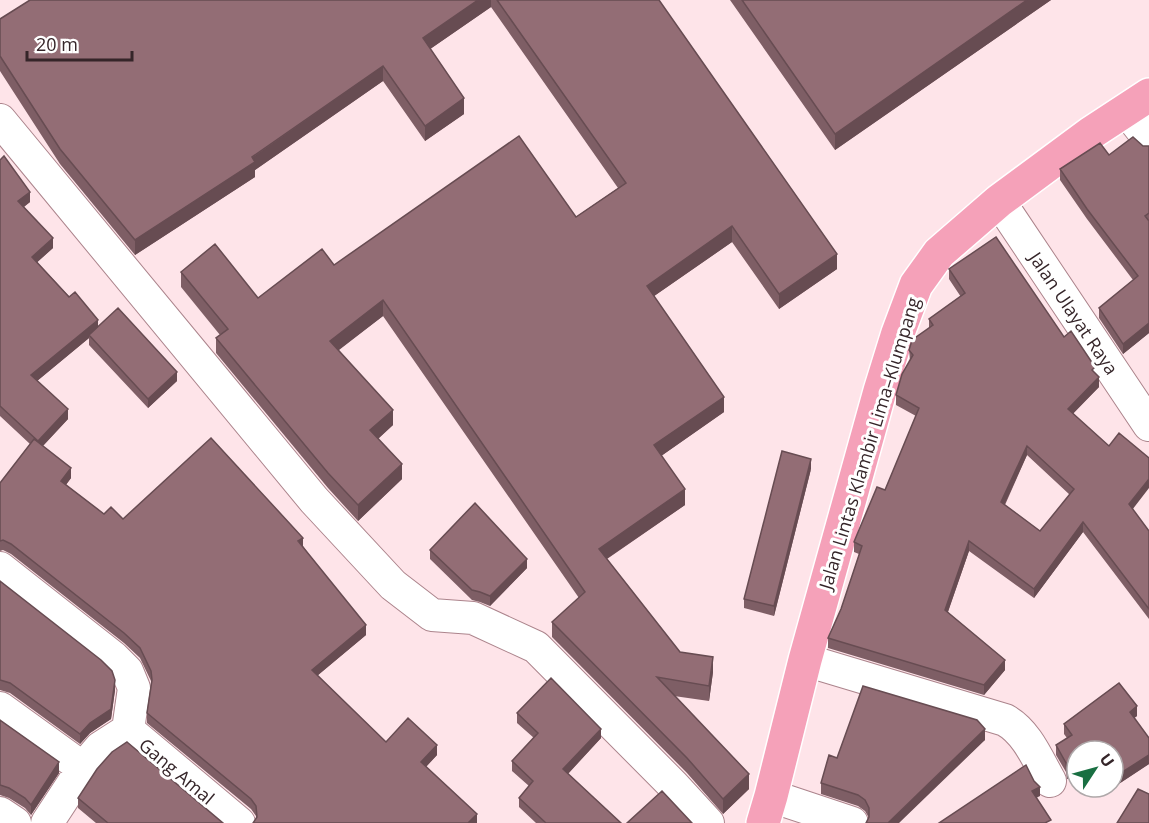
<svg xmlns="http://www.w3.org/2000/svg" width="1149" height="823" viewBox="0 0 1149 823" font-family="'Open Sans',sans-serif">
  <rect width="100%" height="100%" fill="#fee4e9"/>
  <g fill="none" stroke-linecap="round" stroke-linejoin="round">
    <g stroke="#ac848c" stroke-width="34">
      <path id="minor" d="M1127,111l22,28
        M0,120l314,380 79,85 39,30 41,3 63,29 138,139 34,37
        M999,201l150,224
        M0,568l113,89 14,14 7,17 -6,42
        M805,660l200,60c22,12 33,40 45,61
        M0,708l83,60 17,-20 28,-18 111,93
        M771,796l81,27
        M0,813l15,10
        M47,823l36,-55"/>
    </g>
    <g stroke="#fff" stroke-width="36">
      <path id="primary" d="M763,823l8,-27 34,-136 75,-269 18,-58 18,-48 23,-32 60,-52 92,-68 58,-38"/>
    </g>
    <use href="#minor" stroke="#fff" stroke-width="32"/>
    <use href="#primary" stroke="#f5a1b9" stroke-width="33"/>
  </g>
  <path fill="#7e5e65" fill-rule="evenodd" d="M30,0h629l178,269 -58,40 -47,-67 -78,54 70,116 -63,44 24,49 -78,54 73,93 33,20 -4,29 -35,-5 75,93 -26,25 -36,-41 -135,-136v-15l27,-24 -196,-282 -45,34 55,75 -15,14 24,40 -44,42 -30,-33 -112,-135v-15l4,-3 -39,-48v-15l77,26 76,-33 242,-48 42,-29 -127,-181 -61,42 34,65 -39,27 -42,-60 -128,89v7l-120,78 -75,-91 -60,-93v-52z
    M730,0h321l-216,150z
    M1143,146h6v187l-26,21 -24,-36v-10l34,-28 -46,-61 -27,-39v-11z
    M0,160l30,42 -6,5 29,41 -16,14 61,65 79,54 -29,27 -59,-63v-7l-52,43 31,38 -25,27 28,32 -5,7 38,29 19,5 180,27 63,89 -49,41 69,66 51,13 -11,12 51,56 -221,-5v-2l-5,-7 -104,-86v-10l4,-28v-4l-11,-23 -16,-15 -113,-89 -8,-4 -3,1v-68l30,-39 -30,-28z
    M949,269l115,68 31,36 4,14 -26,26 59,96 17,22v88l-66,-87 -49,66 -65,-47 -21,61 57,58 -21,25 -156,-47v-10l13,-29 18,-55 -5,-2v-10l31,-52 31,-74 -20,-11v-10l14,-35 -1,-10 20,-22v-9l32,-22 -12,-18zM1027,455l43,40 -30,36 -35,-26z
    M811,469l-37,147 -30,-8v-9z
    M430,550l97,18 -37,38 -10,-4 -8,-2 -42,-41z
    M0,581l115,109 -4,29 -21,14 -10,11 -70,-51 -10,-3z
    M1119,683l18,23v10l-3,2 15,20v26l-47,31 -6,-8h17v-36h-36v22l-10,6 -1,-7 -10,-17v-10l11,-7 -3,-4v-10z
    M517,713l84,25 -33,36 53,49h-85l-17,-16v-9l10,-12 -17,-15v-10l22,-23 -17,-15z
    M0,720l59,53 -28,42 -6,-7 -16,-10 -9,-3z
    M985,740l-116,78 -4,-7 -7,-5 -37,-12v-11l16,-25z
    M78,798l145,25h-127l-18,-15z"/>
  <path fill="#674c52" d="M478,0h13v7l-68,47v-16z
    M1027,0h24l-216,150v-16z
    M383,66v15l-128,89v7l-120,78v-15z
    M464,98v16l-39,27v-15z
    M30,192v10l-12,9v-10z
    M732,226v16l-85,59v-15z
    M53,238v10l-21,19v-10z
    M837,254v15l-58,40v-15z
    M383,300v16l-53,41v-16z
    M98,320v10l-9,5v3l-58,48v-11z
    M1149,323v10l-26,21v-10z
    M177,372v9l-29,27v-9z
    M1099,377v10l-31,32v-10z
    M724,397v15l-70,49v-16z
    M68,409v10l-30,32v-10z
    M393,410v15l-23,21v-16z
    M1027,446v9l-26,57v-10z
    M811,459v10l-37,147v-10z
    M402,464v15l-44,42v-16z
    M71,468v10l-10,13v-10z
    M1149,479v9l-20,26v-10z
    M685,489v16l-86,59v-15z
    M1083,522v10l-49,66v-9z
    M303,538v10l-5,-7z
    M969,541v10l-24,69v-10z
    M527,559v9l-37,38v-10z
    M366,625v10l-54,45v-10z
    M713,657v15l-4,29v-15z
    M1005,660v10l-21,25v-10z
    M115,680v10l-4,29 -21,14 -10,11v-10z
    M1137,706v10l-7,5v-9z
    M601,729v9l-38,41v-10z
    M985,729v11l-86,83h-11z
    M437,745v10l-16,17v-10z
    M1149,755v9l-47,31v-8h11v-9z
    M59,762v11l-28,42v-10z
    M1077,763v10l-10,6v-10z
    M749,774v15l-26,25v-15z
    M1040,787v9l-8,4v-9z
    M477,814v9h-9z"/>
  <path fill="#936d75" stroke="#674c52" stroke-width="1.5" fill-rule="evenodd" d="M30,0h448l-55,38 41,60 -39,28 -42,-60 -131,91 3,5 -120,78 -75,-91 -60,-93v-37z
    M497,0h162l178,254 -58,40 -47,-68 -85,60 77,111 -70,48 31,44 -86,60 81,103 33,5 -4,29 -52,-9 92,97 -26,25 -36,-41 -135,-136 33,-30 -202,-292 -53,41 63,69 -23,20 32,34 -44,41 -30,-32 -112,-135 12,-9 -47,-57 34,-28 43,54 64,-49 12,16 185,-129 57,81 50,-34z
    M742,0h285l-192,134z
    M1133,137l10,9h6v67l-4,3 4,5v102l-26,21 -24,-36 39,-32 -51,-67 -27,-40 40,-26 9,12z
    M4,156l26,36 -12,9 35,37 -21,19 37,40 6,-5 23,28 -67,55 37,34 -30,32 -38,-35v-246z
    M996,237l68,100 7,-6 24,36 -3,3 7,7 -31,32 41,37 10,-13 30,25v21l-20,25 20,27v78l-66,-87 -49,67 -65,-48 -24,69 60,50 -21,25 -156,-47 13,-29 21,-63 -8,-4 2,-5 21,-50 8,3 34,-82 -23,-13 6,-21 11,-19 -4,-5 3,-10 21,-15 -4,-6 36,-26 -16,-24zM1027,446l47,43 -34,42 -39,-29z
    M118,308l59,64 -29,27 -59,-64z
    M211,438l92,100 -5,3 68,84 -54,45 74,72 22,-24 29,27 -16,17 56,52 -9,9h-215l4,-6 -1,-11 -5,-7 -104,-86 5,-33 -1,-9 -11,-23 -16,-15 -113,-89 -8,-4 -3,1v-58l34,-44 37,29 -10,13 43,33 7,-7 12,12z
    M782,451l29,8 -37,147 -30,-7z
    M475,503l52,56 -37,37 -10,-4 -8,-2 -42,-40z
    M0,581l101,79 11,11 3,9 -4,29 -21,14 -10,11 -70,-51 -10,-3z
    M551,678l50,51 -38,40 58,54h-75l-27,-25 14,-17 -21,-20 26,-28 -21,-20z
    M1119,683l18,23 -7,6 19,26v17l-36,23v-27h-36v12l-10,6 -1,-6 -10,-18 16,-10 -8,-11z
    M863,686l114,34 8,9 -97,94h-22l3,-6v-9l-4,-8 -7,-5 -37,-12 8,-28 8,3z
    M0,720l59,42 -28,43 -6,-7 -16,-10 -9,-3z
    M127,742l96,81h-115l-30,-25 19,-29 15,-17z
    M1026,765l8,16 6,6 -8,4 19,29 -6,3h-106z
    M1138,789l11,5v29h-32z
    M662,791l30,32h-65z"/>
  <g text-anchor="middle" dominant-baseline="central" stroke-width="6" stroke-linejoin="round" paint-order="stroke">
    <g font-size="18" fill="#352529" stroke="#fff">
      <text transform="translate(1074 313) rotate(56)">Jalan Ulayat Raya</text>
      <text transform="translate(869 443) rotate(-73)">Jalan Lintas Klambir Lima–Klumpang</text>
      <text transform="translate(177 771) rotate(40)">Gang Amal</text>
    </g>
  </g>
  <g transform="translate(1095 769) rotate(54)"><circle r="28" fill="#ffffff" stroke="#aea8a9" stroke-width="1.5"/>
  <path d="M0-4.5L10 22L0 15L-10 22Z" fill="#196f42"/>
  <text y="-9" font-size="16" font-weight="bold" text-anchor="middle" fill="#352529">U</text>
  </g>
  <path d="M27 51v9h105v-9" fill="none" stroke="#352529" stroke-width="3"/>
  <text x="36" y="51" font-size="18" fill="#352529" stroke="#ffffff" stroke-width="4.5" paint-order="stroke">20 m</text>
</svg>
